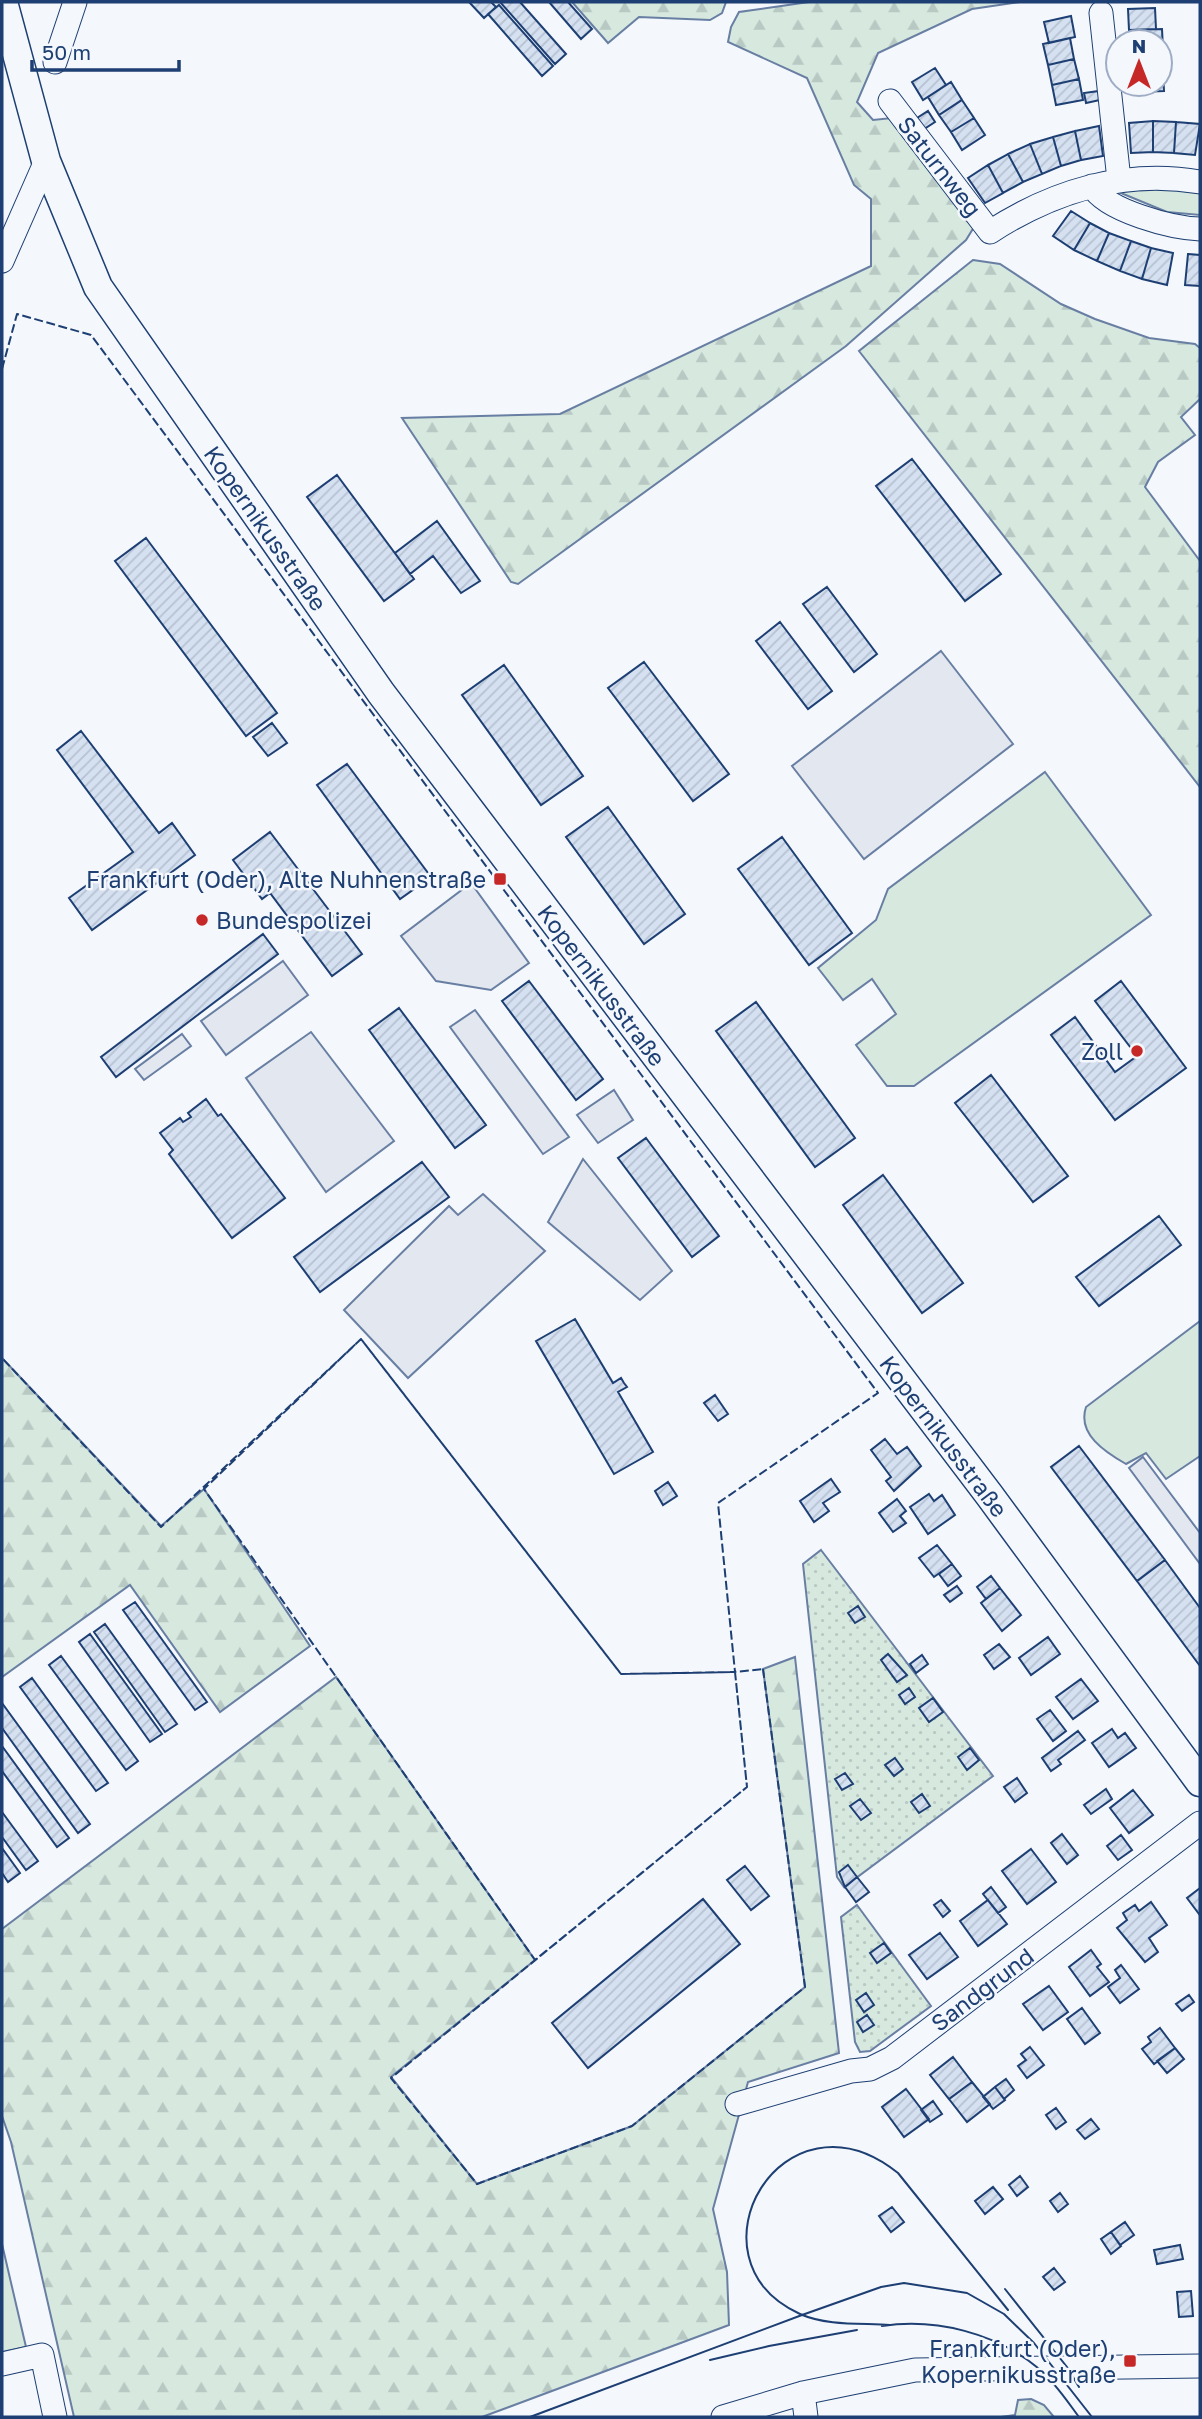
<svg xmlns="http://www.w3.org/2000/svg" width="1202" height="2419" viewBox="0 0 1202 2419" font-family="'Golos Text',sans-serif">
  <defs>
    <pattern id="forest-firs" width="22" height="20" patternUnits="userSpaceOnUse" patternTransform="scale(1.75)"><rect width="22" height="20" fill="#d7e8df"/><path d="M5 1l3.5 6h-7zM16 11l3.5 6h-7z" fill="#b8c8c3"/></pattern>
    <pattern id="garden-dots" width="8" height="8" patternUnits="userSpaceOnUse" patternTransform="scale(1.75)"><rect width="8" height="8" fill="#d7e8df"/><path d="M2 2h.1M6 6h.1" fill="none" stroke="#b8c8c3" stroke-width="1.8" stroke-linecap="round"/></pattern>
    <pattern id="building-hatch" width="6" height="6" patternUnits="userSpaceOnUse" patternTransform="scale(1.75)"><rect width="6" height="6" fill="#d5e0f0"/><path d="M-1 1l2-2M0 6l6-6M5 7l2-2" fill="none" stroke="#b6c1d1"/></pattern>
  </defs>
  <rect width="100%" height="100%" fill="#f4f7fb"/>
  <path fill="#d7e8df" stroke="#687fa3" stroke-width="2" d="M1161,187l39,4v24l-33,-3 -51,-21z
    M1045,772l106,143 -237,171h-27l-31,-41 40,-31 -24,-35 -29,21 -25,-32 58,-48 12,-31z
    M1200,1321v135l-34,23 -20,-26 -20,11c-21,-12 -49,-30 -40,-57z
    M2,2244l24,103 -24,5z"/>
  <path fill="url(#forest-firs)" stroke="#687fa3" stroke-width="2" d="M572,2h154l-4,11 -12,7 -71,-3 -31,26z
    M809,2h211l-48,7 -94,44 -21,49 16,18 19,-2 82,109 -8,13 -120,106 -328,238 -7,-2 -109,-164 158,-4 311,-148v-67l-17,-14 -47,-107 -79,-36 3,-15 8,-15z
    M973,260l27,4 61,40 34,15 54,19 46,6 5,4v51l-19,18 14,18 -37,27 -13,25 55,74v226l-341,-436z
    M2,1358l159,168 43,-37 106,157 -90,66 -90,-127 -128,92z
    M795,1657l44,396 -91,29 -35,127 14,63 2,53 -247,92h-408l-63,-275 -9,-26v-187l334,-252 199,283 -144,117 86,107 155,-58 173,-139 -42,-318z
    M1031,2399l13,6 10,12h-53l14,-2 3,-15z"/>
  <path fill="url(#garden-dots)" stroke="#687fa3" stroke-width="2" d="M821,1550l172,226 -149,111 -7,-10 -34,-313z
    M857,1905l74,101 -61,45 -10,1 -5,-10 -14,-125z"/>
  <path fill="#e3e8f0" stroke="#687fa3" stroke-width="2" d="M941,651l72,93 -149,115 -72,-93z
    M471,883l58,80 -38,27 -55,-9 -35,-45z
    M283,961l25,34 -82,60 -25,-34z
    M475,1010l94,127 -26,17 -93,-127z
    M311,1032l83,109 -68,51 -80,-114z
    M182,1034l9,12 -47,34 -9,-11z
    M614,1090l19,30 -35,23 -21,-28z
    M583,1159l89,112 -32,29 -92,-78z
    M483,1194l62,57 -137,127 -64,-68 105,-104 9,9z
    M1143,1457l57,76v31l-71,-96z"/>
  <path fill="url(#building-hatch)" stroke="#1d3f73" stroke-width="2" d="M469,2h22l5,5 -12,11z
    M500,2h20l46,52 -11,10z
    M549,2h19l24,27 -11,10z
    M499,5l54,61 -11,10 -54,-62z
    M1155,8l1,21 -27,1 -1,-21z
    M1071,16l4,21 -26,6 -5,-21z
    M1162,29l1,20 -3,-7h-25l-1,-12z
    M1070,38l4,21 -26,6 -5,-21z
    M1074,59l5,20 -27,6 -4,-20z
    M935,68l11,17 -23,15 -11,-18z
    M1160,71h3l1,20 -27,1 -1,-8h24z
    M1079,79l4,21 -27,5 -4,-20z
    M951,82l11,18 -23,15 -11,-18z
    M1099,91l1,9 -14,3 -2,-10z
    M962,100l12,18 -23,14 -12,-17z
    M928,111l7,11 -11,7 -7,-11z
    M974,118l11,17 -23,15 -11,-18z
    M1153,121l23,1 -2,31 -21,-1z
    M1153,121v31l-22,1 -2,-30z
    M1176,122l24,2 -5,31 -21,-2z
    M1099,126l4,30 -22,4 -6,-29z
    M1075,131l6,29 -20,6 -8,-29z
    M1053,137l8,29 -19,8 -12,-30z
    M1030,144l12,30 -19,8 -15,-28z
    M1008,154l15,28 -20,11 -15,-28z
    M988,165l15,28 -18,10 -17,-25z
    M1071,211l19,12 -16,27 -21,-14z
    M1090,223l19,10 -12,28 -23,-11z
    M1109,233l22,8 -11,30 -23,-10z
    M1131,241l20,7 -9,31 -22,-8z
    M1151,248l22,5 -6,32 -25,-6z
    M1188,254l12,1v31l-15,-1z
    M912,459l89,115 -36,27 -89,-115z
    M337,475l77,104 -30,22 -77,-104z
    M437,521l43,60 -19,12 -28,-37 -23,18 -15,-21z
    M146,538l131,175 -31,23 -131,-175z
    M827,587l50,67 -23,18 -51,-68z
    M780,622l52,69 -24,18 -52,-68z
    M644,662l85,112 -36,27 -85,-113z
    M504,665l79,111 -42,29 -79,-110z
    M272,723l15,20 -19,13 -15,-19z
    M81,731l78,102 13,-10 23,32 -103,75 -23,-32 64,-46 -76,-102z
    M347,764l84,113 -31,22 -83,-114z
    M608,807l77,107 -41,30 -78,-107z
    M270,832l92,122 -30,22 -62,-83 -8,6 -29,-39z
    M782,837l70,96 -43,32 -71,-96z
    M263,934l15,20 -162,123 -15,-20z
    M529,981l74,98 -27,21 -74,-99z
    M1121,981l65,87 -71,52 -64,-85 24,-18 40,55 22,-16 -42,-55z
    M756,1002l99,136 -40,29 -99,-136z
    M399,1008l87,117 -31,23 -86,-118z
    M991,1075l77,101 -35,26 -78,-99z
    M206,1099l12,17 3,-2 64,84 -53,40 -63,-84 4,-4 -13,-17 20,-15 3,4 8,-5 -3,-4z
    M646,1138l73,98 -27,21 -74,-99z
    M422,1162l27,35 -129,95 -26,-35z
    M883,1175l80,108 -41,30 -79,-108z
    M1159,1216l22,29 -82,61 -23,-29z
    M575,1319l38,64 8,-5 3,5 3,4 -9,5 35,60 -39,22 -78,-133z
    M715,1395l13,19 -10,7 -14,-18z
    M885,1439l12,15 10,-7 14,19 -27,25 -8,-10 5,-4 -20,-27z
    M1079,1446l86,114 -28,21 -86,-114z
    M831,1479l9,13 -17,11 6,8 -15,11 -14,-21z
    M668,1482l9,14 -14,9 -8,-14z
    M929,1494l5,7 8,-6 13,20 -27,19 -18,-27z
    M897,1499l9,12 -6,5 6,7 -13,9 -14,-19z
    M937,1545l15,19 -18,13 -15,-19z
    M1165,1560l35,48v58l-63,-85z
    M952,1564l9,12 -13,10 -9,-12z
    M991,1576l9,12 -14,11 -9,-12z
    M957,1586l5,7 -12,9 -6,-7z
    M1000,1588l21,27 -19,16 -21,-28z
    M135,1602l72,100 -12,8 -72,-100z
    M858,1606l7,11 -10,6 -7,-10z
    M105,1624l72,100 -12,8 -71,-100z
    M90,1634l72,100 -12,8 -71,-100z
    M1048,1637l12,17 -29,21 -12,-17z
    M999,1644l11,13 -16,12 -10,-14z
    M888,1654l19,21 -10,7 -16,-22z
    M922,1655l6,9 -12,9 -6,-9z
    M61,1656l77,105 -12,9 -77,-105z
    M32,1678l76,105 -12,8 -76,-104z
    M1081,1679l17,22 -25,18 -17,-22z
    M909,1688l6,9 -10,7 -6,-9z
    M933,1698l10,14 -14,10 -10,-14z
    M2,1703l88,121 -12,9 -76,-105z
    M1050,1710l16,21 -13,10 -16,-22z
    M1112,1729l6,9 7,-5 11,15 -27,19 -17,-24z
    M1078,1731l7,9 -27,20 3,4 -10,7 -9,-13z
    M2,1746l67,92 -12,9 -55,-76z
    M970,1748l9,12 -12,10 -9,-13z
    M895,1758l8,11 -9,7 -9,-11z
    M845,1773l8,11 -11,6 -7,-11z
    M1017,1778l10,15 -12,9 -11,-15z
    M1106,1789l6,10 -21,15 -7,-9z
    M1133,1790l20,25 -24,18 -19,-25z
    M922,1794l8,12 -11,7 -8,-11z
    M860,1799l11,14 -10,7 -11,-14z
    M2,1812l36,49 -12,9 -24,-33z
    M1062,1834l16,21 -11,9 -16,-21z
    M1121,1835l11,15 -14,10 -11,-14z
    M2,1848l18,25 -12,9 -6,-9z
    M1031,1849l25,33 -29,22 -25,-33z
    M848,1865l9,12 -12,10 -6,-15z
    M745,1866l24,30 -18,14 -24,-30z
    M857,1877l12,15 -13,10 -11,-15z
    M991,1887l15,20 -8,6 -15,-19z
    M1200,1888v25l-1,1 -12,-16z
    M703,1899l37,45 -152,124 -36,-45z
    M941,1900l9,11 -7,6 -9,-12z
    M988,1900l19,24 -29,22 -18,-25z
    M1151,1902l16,23 -18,13 9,14 -13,10 -28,-34 10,-8 -4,-7 12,-8 4,6z
    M940,1933l18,24 -31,22 -18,-24z
    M884,1943l7,10 -14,10 -7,-10z
    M1091,1950l10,14 -4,3 12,15 -19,14 -21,-29z
    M1121,1965l18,24 -19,14 -12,-16 12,-9 -5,-8z
    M1049,1986l19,26 -25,18 -20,-26z
    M866,1993l8,12 -10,7 -8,-12z
    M1189,1995l5,7 -12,9 -6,-7z
    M1082,2008l18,25 -15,11 -18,-25z
    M867,2015l7,10 -11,7 -6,-10z
    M1160,2028l15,20 -21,16 -12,-15 9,-7 -3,-5z
    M1030,2047l14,18 -17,13 -9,-12 8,-6 -5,-6z
    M1175,2048l9,11 -17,14 -10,-12z
    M953,2057l19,25 -23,17 -19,-24z
    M1006,2079l8,11 -10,9 -9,-12z
    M972,2082l18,22 -23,18 -18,-23z
    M995,2087l10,13 -12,9 -10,-12z
    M906,2089l23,30 -25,18 -22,-30z
    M933,2101l9,13 -12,8 -9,-12z
    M1056,2108l10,14 -10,7 -10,-14z
    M1091,2119l8,10 -14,10 -8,-9z
    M1020,2176l8,11 -11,9 -8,-11z
    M993,2187l10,12 -18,15 -10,-13z
    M1060,2193l8,11 -10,8 -8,-11z
    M892,2207l12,15 -13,10 -12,-16z
    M1125,2222l9,13 -14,10 -9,-13z
    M1111,2232l10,14 -10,8 -10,-15z
    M1180,2245l3,14 -26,5 -3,-14z
    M1054,2268l11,14 -11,8 -11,-13z
    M1191,2291l2,25 -14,1 -2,-25z"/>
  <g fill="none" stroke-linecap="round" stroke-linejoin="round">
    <g stroke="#1d3f73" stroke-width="25">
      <path id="minor" d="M1101,13l18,167
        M55,62l20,-60
        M890,101l100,131c63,-41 135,-63 210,-50
        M1092,186c14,25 80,42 108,43
        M2,261l44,-100
        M737,2104l114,-33 19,-2 22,-11 308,-235
        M2,2364l40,-9 13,62
        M803,2393l3,24
        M723,2417l80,-24 112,-23 285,-4"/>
    </g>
    <g stroke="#1d3f73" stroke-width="31">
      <path id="major" d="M3,2l43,159 52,126 283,406 609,803 210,286"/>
    </g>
    <use href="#minor" stroke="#f4f7fb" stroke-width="23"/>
    <use href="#major" stroke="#f4f7fb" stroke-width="28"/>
    <path stroke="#1d3f73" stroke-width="2" d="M1005,2289l62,78 12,20
      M890,2325c-28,-2 -63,1 -90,-11 -120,-55 -17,-233 98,-141l110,137
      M882,2326c54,-8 114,7 156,42 16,13 29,33 41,49
      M710,2360l59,-14 88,-16
      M530,2417l272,-102 79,-28 23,-4 63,10 37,21 30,29 58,74"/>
    <path stroke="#1d3f73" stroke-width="2" stroke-dasharray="9 3.5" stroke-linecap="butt" d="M2,369l15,-55 74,21 787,1058 -160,110 17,169 -114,2 -260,-335 -200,188 -159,-169
      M361,1339l260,335 114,-2 12,115 -212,173 -331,-471z
      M763,1669l42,318 -173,139 -155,58 -86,-106 356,-291 -12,-115z"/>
  </g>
  <g fill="#c62828" stroke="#f4f7fb" stroke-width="2.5">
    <rect x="493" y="872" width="14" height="14" rx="3.5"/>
    <circle cx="202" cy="920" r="7"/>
    <circle cx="1137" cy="1051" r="7"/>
    <rect x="1123" y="2354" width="14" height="14" rx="3.5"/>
  </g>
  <g text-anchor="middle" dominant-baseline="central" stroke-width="5" stroke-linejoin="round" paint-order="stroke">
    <g font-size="23" fill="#1d3f73" stroke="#f4f7fb">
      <text transform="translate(940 166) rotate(52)">Saturnweg</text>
      <text transform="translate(266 528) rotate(55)">Kopernikusstraße</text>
      <text transform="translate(602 985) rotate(53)">Kopernikusstraße</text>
      <text transform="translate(944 1436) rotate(53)">Kopernikusstraße</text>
      <text transform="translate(982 1989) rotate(-37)">Sandgrund</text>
    </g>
    <g font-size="23" fill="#1d3f73" stroke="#f4f7fb" text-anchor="end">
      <text x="486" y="879">Frankfurt (Oder), Alte Nuhnenstraße</text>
      <text x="216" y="920" text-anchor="start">Bundespolizei</text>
      <text x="1123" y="1051">Zoll</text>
      <text x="1116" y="2348">Frankfurt (Oder),<tspan x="1116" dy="26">Kopernikusstraße</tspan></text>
    </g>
  </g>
  <rect width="1202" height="2419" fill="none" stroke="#1d3f73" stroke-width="7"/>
  <g transform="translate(1139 63)"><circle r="33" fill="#f4f7fb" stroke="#9eadc5" stroke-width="2"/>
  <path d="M0-5L12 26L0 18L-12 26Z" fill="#c62828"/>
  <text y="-10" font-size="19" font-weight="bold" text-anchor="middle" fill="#1d3f73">N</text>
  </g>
  <path d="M32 60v10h147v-10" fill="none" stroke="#1d3f73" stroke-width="3.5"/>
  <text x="42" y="60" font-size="21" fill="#1d3f73" stroke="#f4f7fb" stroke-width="5" paint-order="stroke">50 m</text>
</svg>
